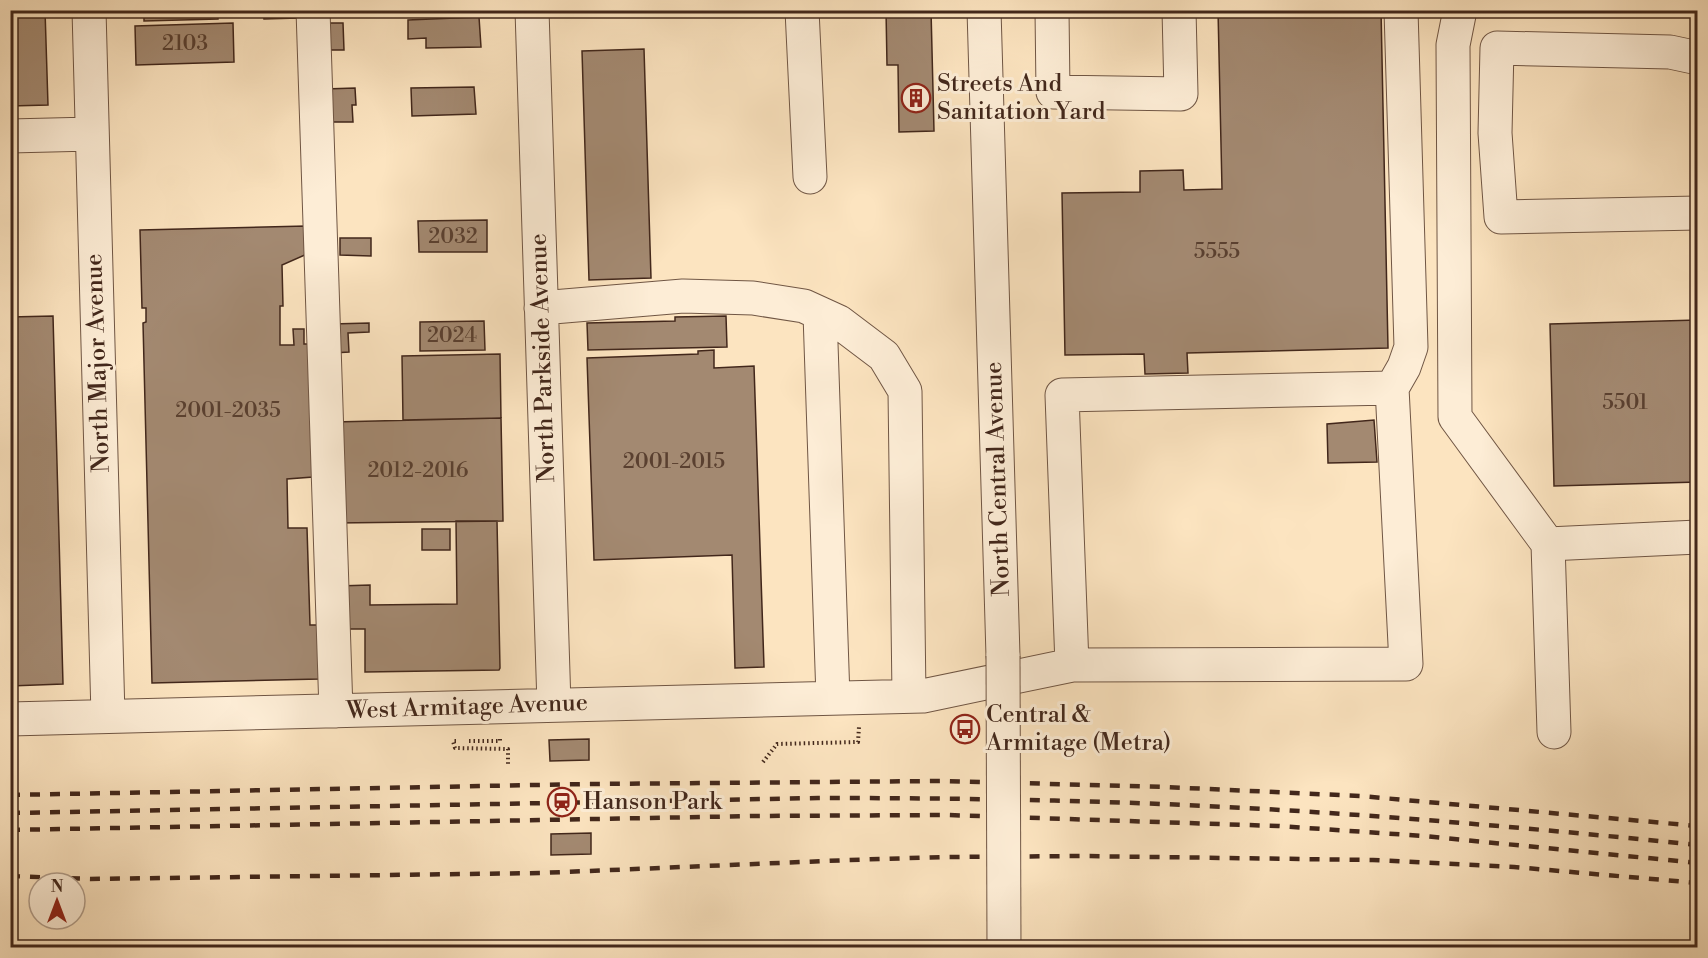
<svg xmlns="http://www.w3.org/2000/svg" width="1708" height="958" viewBox="0 0 1708 958" font-family="'Libre Bodoni',serif">
  <rect width="100%" height="100%" fill="#fce4c0"/>
  <filter id="stains"><feTurbulence type="fractalNoise" baseFrequency=".00333" numOctaves="4"/><feColorMatrix values="0 0 0 0 .2 0 0 0 0 .09 0 0 0 0 .02 0 0 0 .5 -.17"/></filter>
  <radialGradient id="worn" r=".72"><stop offset=".6" stop-color="#630" stop-opacity="0"/><stop offset="1" stop-color="#630" stop-opacity=".3"/></radialGradient>
  <path fill="#a38971" stroke="#42271b" stroke-width="1.5" d="M10,10h35l3,95 -38,1z
    M144,10h74v9l-74,2z
    M263,10h35v8l-34,1z
    M886,10h45l3,121 -35,1 -1,-67h-11z
    M1218,10h163l7,338 -201,5 1,20 -43,1 -1,-20 -79,1 -3,-162 78,-1v-21l43,-1 1,20 38,-1z
    M479,17l2,30 -55,1v-10l-18,1v-19z
    M233,23l1,39 -98,3 -1,-39z
    M325,23h18l1,27h-18z
    M644,49l7,229 -62,2 -7,-229z
    M474,87l2,27 -64,2 -1,-28z
    M355,88l1,17h-4l1,17h-27l-1,-33z
    M487,220v32h-68l-1,-31z
    M306,226l1,28 -25,11 1,41h-3v39h14l-1,-16h11v15h6l3,133 -26,2 1,49h19l3,97h8l1,54 -167,4 -9,-360 3,-1v-14h-4l-2,-78z
    M340,238h31v18l-31,-1z
    M53,316l10,368 -53,2v-369z
    M726,316l1,31 -139,3 -1,-27 88,-2v-4z
    M1698,320v162l-144,4 -4,-162z
    M484,321l1,29 -65,1v-29z
    M369,323v9l-21,1 1,19 -16,1 -1,-29z
    M714,350v18l40,-2 10,301 -29,1 -3,-113 -138,5 -7,-202 111,-4v-3z
    M500,354l1,64 -98,2 -1,-64z
    M501,418l2,103 -167,2 -2,-101z
    M1374,420l3,42 -49,1 -1,-39z
    M456,521h41l3,147 -1,2 -134,2v-43h-26l-1,-43 32,-1v20l87,-1z
    M422,529h28v21h-28z
    M589,739v21l-39,1 -1,-21z
    M591,833v21l-40,1v-21z"/>
  <g fill="none" stroke-linecap="round" stroke-linejoin="round">
    <g stroke="#705644" stroke-width="35">
      <path id="minor" d="M89,10l19,706
        M313,10l23,701
        M532,10l22,695
        M802,10l8,167
        M984,10l19,646
        M1052,10l1,82 128,2 -2,-84
        M1460,10l-7,35 2,372 93,127 150,-7
        M1698,58l-28,-6 -173,-4 -2,85 6,84 197,-4
        M10,136l82,-2
        M541,308l142,-12 70,2 51,8 35,16 45,34 21,35 4,305
        M820,314l13,384
        M1548,544l6,188
        M1072,665l-10,-270 330,-7 12,-21 7,-20 -10,-337
        M10,719l913,-23 149,-31 334,-1 -14,-276"/>
    </g>
    <path stroke="#42271b" stroke-width="4" stroke-dasharray="1.5 3" stroke-linecap="butt" d="M456,741h-3l2,7 53,1v17
      M469,741h31v-3
      M763,762l14,-18 81,-2 1,-15"/>
    <use href="#minor" stroke="#fdedd6" stroke-width="33"/>
    <path stroke="#42271b" stroke-width="4.5" stroke-dasharray="10 10" stroke-linecap="butt" d="M10,795l578,-11 355,-3 222,6 195,9 338,30
      M10,813l808,-15c136,0 273,2 409,9 157,8 314,22 471,38
      M10,830l744,-14 194,-1 330,11 146,10 274,27
      M10,876l80,3 450,-6 309,-13 96,-3 136,-1 292,4 141,7 184,16"/>
    <g stroke="#705644" stroke-width="35" stroke-linecap="butt">
      <path id="minor-bridge" d="M1003,656l1,292"/>
    </g>
    <use href="#minor-bridge" stroke="#fdedd6" stroke-width="33"/>
  </g>
  <defs>
    <g id="building-ring" transform="scale(1.5)"><circle r="9.5" fill="#fdedd6" stroke="#8f2418" stroke-width="1.5"/><path d="M-4-6H4V6H1V3H-1V6H-4ZM-2.5-4.3h1.7v1.8h-1.7ZM.8-4.3h1.7v1.8H.8ZM-2.5-1h1.7V.8h-1.7ZM.8-1h1.7V.8H.8Z" fill="#8f2418"/></g>
    <g id="bus-ring" transform="scale(1.5)"><circle r="9.5" fill="#fdedd6" stroke="#8f2418" stroke-width="1.5"/><path d="M-5-6H5V4H4V6H2V4H-2V6H-4V4H-5ZM-3.5-4V0h7V-4ZM-3.5 1.2v1.5H-2V1.2ZM2 1.2v1.5H3.5V1.2Z" fill="#8f2418"/></g>
    <g id="station-ring" transform="scale(1.5)"><circle r="9.5" fill="#fdedd6" stroke="#8f2418" stroke-width="1.5"/><path d="M-3-6H3Q5-6 5-4V2Q5 4 3 4L4.5 6H3L1.5 4h-3L-3 6H-4.5L-3 4Q-5 4-5 2V-4Q-5-6-3-6ZM-3.5-4v3h7v-3ZM-3.5 1v1.5H-2V1ZM2 1v1.5H3.5V1Z" fill="#8f2418"/></g>
  </defs>
  <g fill-rule="evenodd">
    <use href="#building-ring" x="916" y="98"/>
    <use href="#bus-ring" x="965" y="729"/>
    <use href="#station-ring" x="562" y="802"/>
  </g>
  <g text-anchor="middle" dominant-baseline="central" stroke-width="6" stroke-linejoin="round" paint-order="stroke">
    <g font-size="21" fill="#5a4030">
      <text x="185" y="44">2103</text>
      <text x="453" y="237">2032</text>
      <text x="1217" y="252">5555</text>
      <text x="452" y="336">2024</text>
      <text x="1625" y="403">5501</text>
      <text x="228" y="411">2001-2035</text>
      <text x="674" y="462">2001-2015</text>
      <text x="418" y="471">2012-2016</text>
    </g>
    <g font-size="24" fill="#42271b" stroke="#fdedd6" text-anchor="start">
      <text x="937" y="84">Streets And<tspan x="937" dy="28">Sanitation Yard</tspan></text>
      <text x="986" y="715">Central &amp;<tspan x="986" dy="28">Armitage (Metra)</tspan></text>
      <text x="583" y="802">Hanson Park</text>
    </g>
    <g font-size="24" fill="#42271b" stroke="#fdedd6">
      <text transform="translate(543 358) rotate(-92)">North Parkside Avenue</text>
      <text transform="translate(98 363) rotate(-92)">North Major Avenue</text>
      <text transform="translate(998 479) rotate(-92)">North Central Avenue</text>
      <text transform="translate(467 707) rotate(-2)">West Armitage Avenue</text>
    </g>
  </g>
  <rect width="1708" height="958" fill="none" stroke="#fce4c0" stroke-width="36"/>
  <rect x="12" y="12" width="1684" height="934" fill="none" stroke="#42271b" stroke-width="3"/>
  <rect x="18" y="18" width="1672" height="922" fill="none" stroke="#42271b" stroke-width="1.5"/>
  <g transform="translate(57 901)"><circle r="28" fill="#fdedd6" stroke="#b29e8b" stroke-width="1.5"/>
  <path d="M0-4.5L10 22L0 15L-10 22Z" fill="#8f2418"/>
  <text y="-9" font-size="16" font-weight="bold" text-anchor="middle" fill="#42271b">N</text>
  </g>
  <rect width="100%" height="100%" filter="url(#stains)"/>
  <rect width="100%" height="100%" fill="url(#worn)"/>
</svg>
